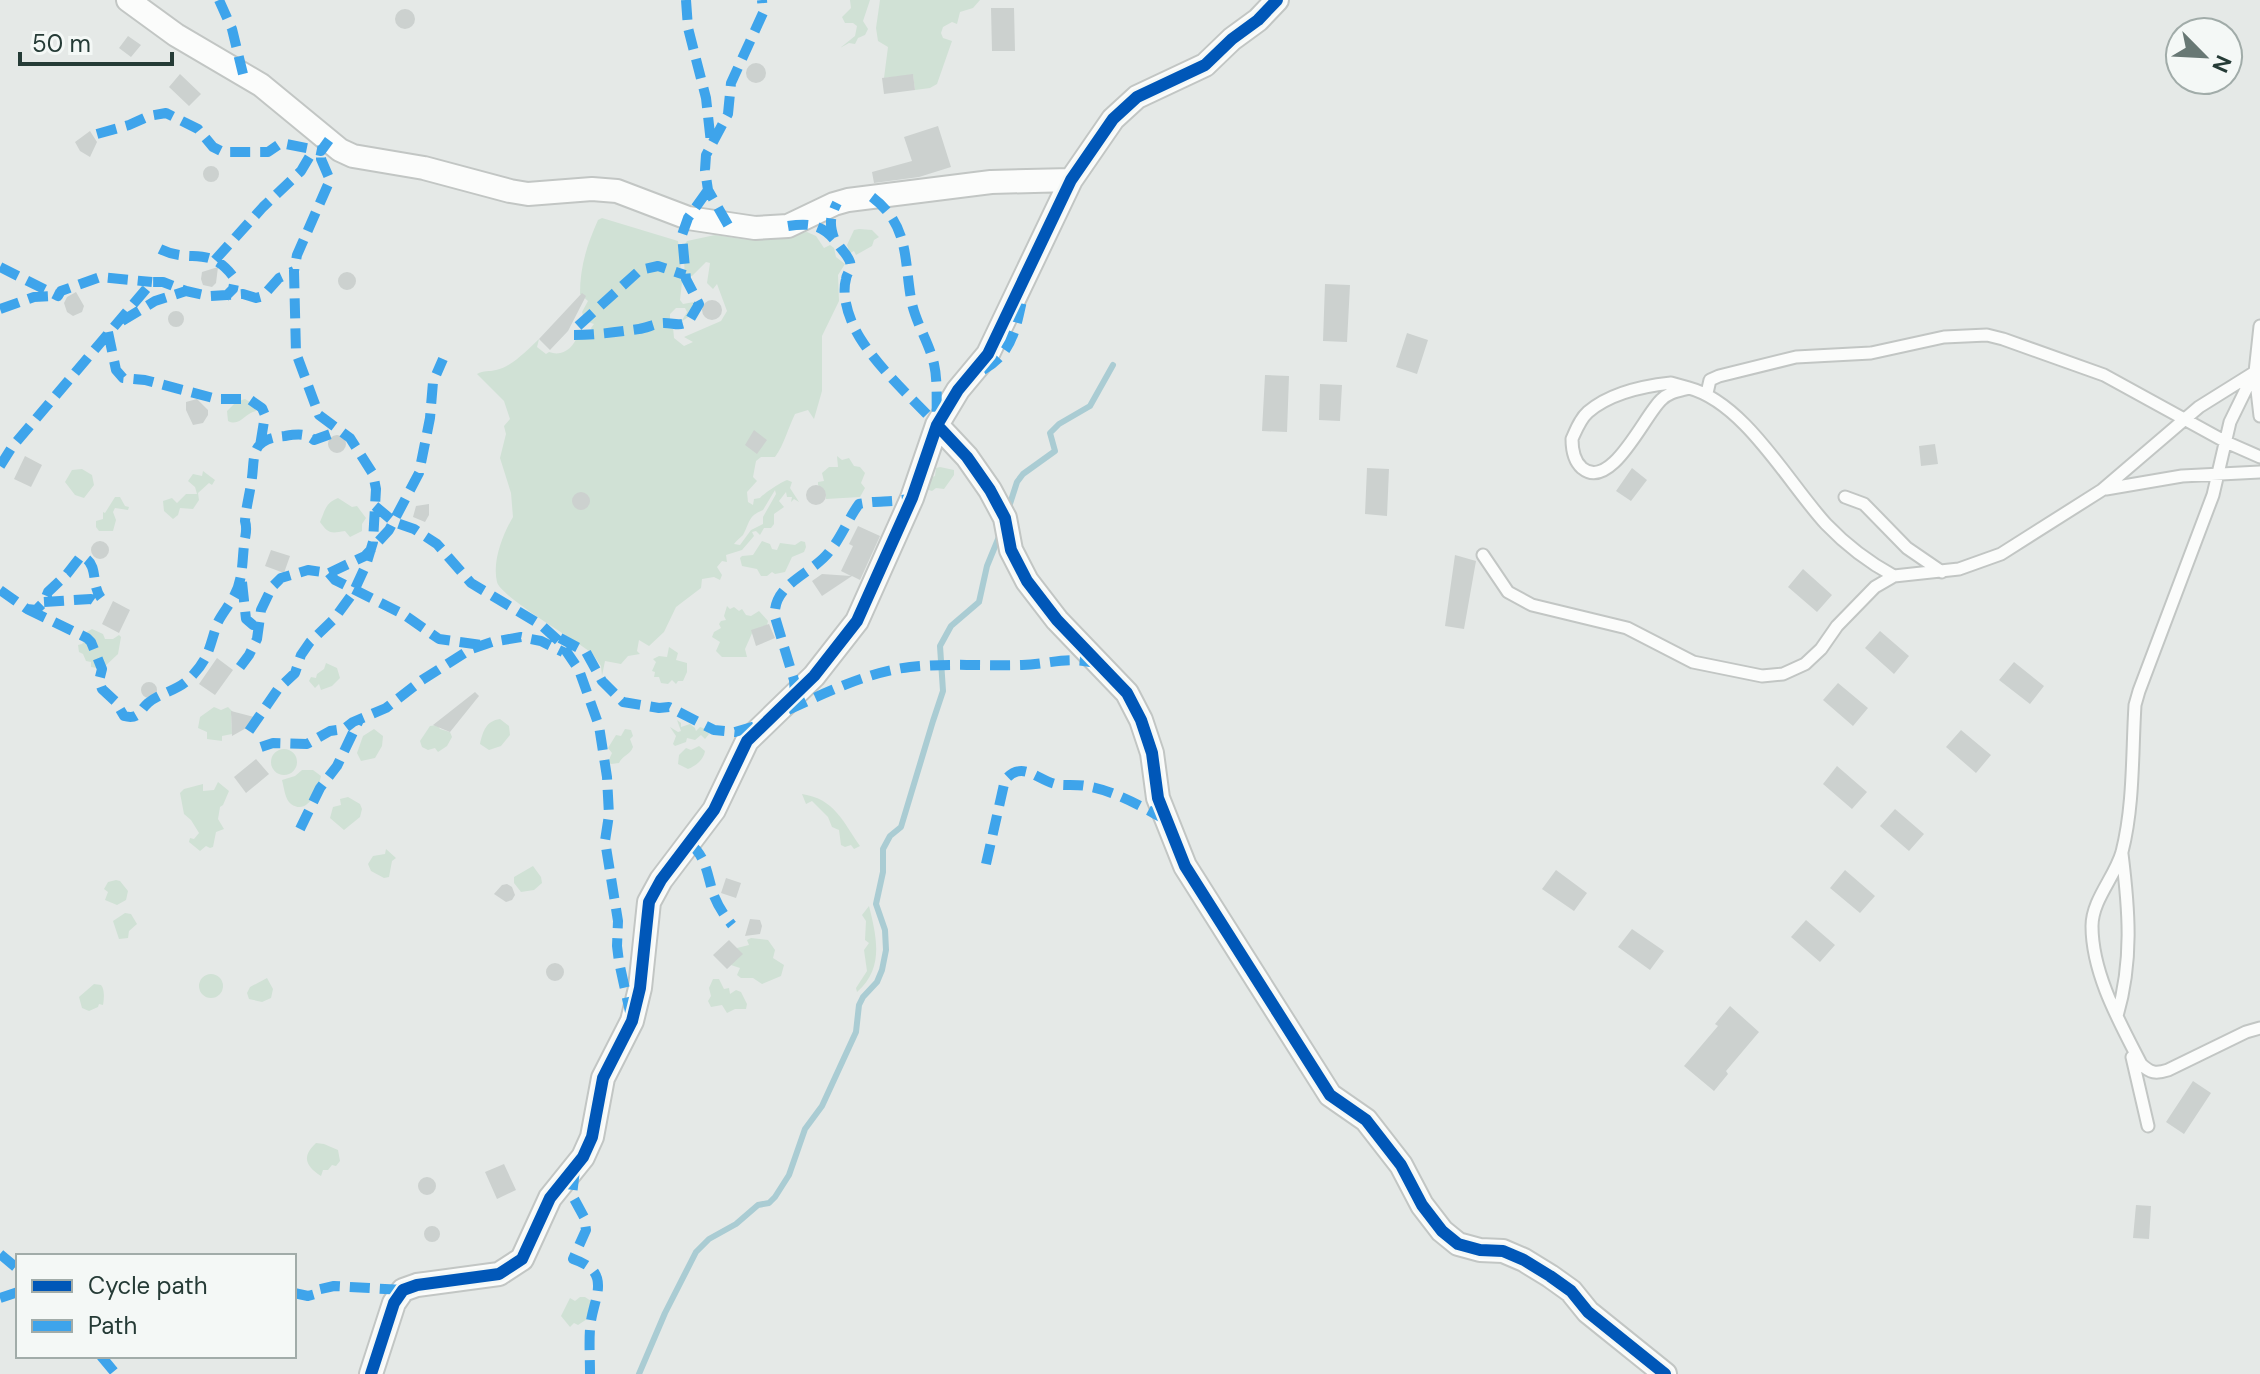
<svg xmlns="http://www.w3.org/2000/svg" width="2260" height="1374" viewBox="0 0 2260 1374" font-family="'DM Sans',sans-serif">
  <rect width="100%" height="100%" fill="#e5e9e7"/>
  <path fill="#d0e1d5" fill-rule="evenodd" d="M850,0h20l-7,21 5,8 -3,6 -7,3 -3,6 -6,-1 -9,5 15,-12 2,-10 -4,-3h-8l-3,-6 9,-9z
    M880,0h100l-7,8 -13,4 -3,12 -5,-2 -9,5 -2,6 2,5 9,3 -15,43 -7,4 -15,2 -2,-15 -29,3 4,-31 -10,-6 -2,-13z
    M602,218l76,23 4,41 -2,18 3,4 11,-2 2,2 -2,9 -13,9 6,-10 -2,-4h-9l-6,6v5l7,4 -4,4 1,11 10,8 9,-4 -9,-5 37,-16 6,-10 -10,-27 -4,5 -6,-6 3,-20 -4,-1 -14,14 -7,-1 -2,-28 4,-6 28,-6 34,5 58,-8 9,4 8,12 6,-3 4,3 2,9 9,7 -7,11 1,26 -17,35v55l-8,28 -6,-9 -13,4c-7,14 -11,31 -20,43h-14l-5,4 -3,16 4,4 -10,11 1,10 5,3 1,-6 6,-1c3,-4 21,-16 27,-18l5,2 -2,6 9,14 -5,-3 -3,3 1,-5h-5l-1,-5 -7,9 5,6 -10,7v10l-3,4h-7l-4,7 -4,-4 -4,1 2,4 -12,14 -16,5 1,7 -5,-1 -5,6 5,8 -2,5 -6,-3 -12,2 -1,9 -25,19 -12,25 -15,14 -10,-6 -2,11 3,3 -12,2 -7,8 -16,-3 -3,15 -1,-10 -9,-13c-17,-13 -91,-56 -95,-71 -5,-21 6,-48 16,-65l-2,-24 -11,-35 6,-24 -2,-8 6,-7 -6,-18 -27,-27c7,-4 12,-2 19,-4 17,-4 31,-20 43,-31l-2,8 9,7 3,-2c14,5 24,-4 29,-17h16l-3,-7 3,-4 -9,-3 -3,-9 6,-11 -8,-7c0,-28 7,-49 18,-74zM775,490l1,4 -13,23v7l-12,6 -11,15 -6,-1c2,-3 6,-6 9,-9 7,-13 5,-19 20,-25z
    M859,229l13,1 7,7 -5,3 -2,6 -16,9 -2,-4 -4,2 -3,-8 7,-15z
    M245,399l10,6 1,6c-11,2 -16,16 -28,10l-1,-10 9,-9z
    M837,456l5,4 7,-2 5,8 6,1 5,6 -4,10 4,5 -5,9 -34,2 -1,-7 -7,-7v-3l6,-1 -2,-8 7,-6h9z
    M940,467l14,3v5l-10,14 -8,-1 -4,3 -6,-2 3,-11 6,-2 1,-8z
    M82,469l10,6 2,10 -10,13 -9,-3 -10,-13 7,-12z
    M203,471l12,9 -3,5 -3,-2 -11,10 1,7 -6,9 -13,-1 -2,7 -5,4 -9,-8 -1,-10 9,-3 5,5 9,-9h11l-2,-7 -7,-6 5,-7 9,2z
    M120,497l5,9 4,1 -1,3 -13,-2 -2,4 3,8 -3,11h-14l-3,-4v-6l7,-2v-7l2,1 10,-16z
    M338,498l14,9 5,-1 9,12 -4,6v7l-12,6 -5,-6c-13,2 -16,4 -25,-9 5,-11 5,-19 18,-24z
    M762,541l8,3 2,5 5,1 3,-7 15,2 6,-4 4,1 1,5 -2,5 -12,5 -7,15 -10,2 -3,-2 -5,4h-6l-4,-7 -15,-3 -2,-8 2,-2 11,-1z
    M727,606l3,3 4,-2 5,4 3,-2 4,6 5,1 8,-5 9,10 -1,4 -14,6 -8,18 2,8h-25l-6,-6 4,-9 -8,-5 2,-5 7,-4 -2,-4 2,-3 5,-1 -2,-4z
    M92,629l11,5 2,5h8l6,-4 2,2 -3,17 -16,15 -11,-2v-5l-5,-1 -3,-7 -4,-2 -1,-7 4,-1 5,-6 -2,-5z
    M669,647l9,6 -2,7 11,3v9l-4,9h-5l-2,3 -4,-4 -4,4 -7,-1 -2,-6h-5l1,-5 -3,-1 4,-9 -3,-3 6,-3 8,1z
    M326,663l11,5 3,10 -8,8 -11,4 -2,-6 -4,4 -6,-7 2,-4 5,1 1,-4 7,-5z
    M214,707l7,3 7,-3 6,6 -3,3 1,18 -10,2v5l-15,-2v-7l-9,-4 2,-11z
    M500,719l9,7 1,9 -9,11 -12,4 -9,-6c3,-13 6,-23 20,-25z
    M677,720l4,3v4l9,-3 5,4 1,3 4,-4 6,2 3,5 -4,5 -4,-4 -6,5 -8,-2 -1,4 -11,4 -2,-2 3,-8 -6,-9 8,5 3,-1z
    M437,725l3,4 10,3 2,5 -5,9 -9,6 -3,-4 -7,2 -6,-3 -2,-6 10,-15z
    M374,729l9,7 -1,10 -7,12 -14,3 -4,-8 6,-17z
    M625,729l6,1 2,6 -3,3 3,8c-3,8 -10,8 -14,16l-8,1 -3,-2 4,-9 -4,-5 8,-13 5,1z
    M699,746l6,5c-1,8 -9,15 -17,18l-10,-5 1,-9 7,-7 5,2z
    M271 762a13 13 0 1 1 26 0a13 13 0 1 1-26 0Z
    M302,770h11l8,6c-3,14 -13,40 -30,28 -6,-4 -7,-17 -9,-24l13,-4z
    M218,782l11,9 -6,14 -3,2 -2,12 6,10 -8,3 -3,15 -3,1 -4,-2 -6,5 -11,-9 1,-4 4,1 5,-6 -8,-13 -7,-6 -4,-21 4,-4 19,-5v7l11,-1z
    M802,794c33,5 41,28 58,52l-6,3 -3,-4 -6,2 -4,-2 -2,-15 -7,-3 -4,-10 -16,-16 -6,3z
    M348,797l12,7 2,5 -2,8 -16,13 -14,-12 3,-11 8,-2 -1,-6z
    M386,849l10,9 -4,3 -3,16 -5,1 -13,-7 -3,-7 5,-8 12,-2z
    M533,866l8,11 1,6 -8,7 -13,2 -7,-9v-6z
    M116,880l4,1 8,10 -2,9 -9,5 -12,-5 3,-8 -4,-3 4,-7z
    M869,906c8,32 15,63 -12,86l-1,-4 11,-17 -3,-21 5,-7 -4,-3 1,-19 -4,-6z
    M125,913l6,1 6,10 -8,7 -1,7 -9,1 -6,-18z
    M751,938l17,2 7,10 -2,8 11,7 -3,11 -19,8 -9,-6h-12l-4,-3 3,-7 -9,-3 6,-17 12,-3 -2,-5z
    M199 986a12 12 0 1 1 24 0a12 12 0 1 1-24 0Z
    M267,978l6,11 -2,9 -9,4 -13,-3 -2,-6 3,-6z
    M713,979h6l5,10 5,-1 1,6 6,-4 5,2 6,12 -1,5h-11l-8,4 -5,-8 -11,2 -3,-6 3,-5 -2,-8z
    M94,984l7,1c4,4 3,15 2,20l-4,-1 -1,3 -9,4 -7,-3 -3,-11z
    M316,1143l8,1 14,6 2,11 -4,5 -4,-1 -4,5h-5l-2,6c-15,-10 -20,-19 -5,-33z
    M580,1297h5l6,4 -4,18 -9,6 -4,-2 -4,4 -9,-11 9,-18 5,3z"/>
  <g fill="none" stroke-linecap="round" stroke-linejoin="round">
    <path stroke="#aaccd3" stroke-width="6" d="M1008,510l9,-28 6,-8 32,-23 -5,-18 9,-9 31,-18 23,-41
      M639,1374l26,-61 31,-61 13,-13 27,-15 22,-19 11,-2 6,-6 14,-22 16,-46 17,-23 34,-74 3,-27 4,-8 14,-15 5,-12 4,-20 -1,-20 -9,-26 7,-32v-23l7,-13 11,-9 32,-106 10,-30 -3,-45 11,-20 28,-24 8,-36 14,-34"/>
  </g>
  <path fill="#ccd1cf" d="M991,8h23l1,43h-23z
    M395 19a10 10 0 1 1 20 0a10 10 0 1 1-20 0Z
    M128,36l13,9 -10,12 -12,-9z
    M746 73a10 10 0 1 1 20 0a10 10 0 1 1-20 0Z
    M180,74l21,20 -12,12 -20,-19z
    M913,74l2,16 -31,4 -2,-16z
    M938,126l13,41 -32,10 -45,6 -2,-11 40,-11 -8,-24z
    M90,131l7,11 -7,15 -10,-6 -5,-9z
    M203 174a8 8 0 1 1 16 0a8 8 0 1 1-16 0Z
    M218,267l-2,16 -4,4 -9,-2 -2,-6 1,-7z
    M338 281a9 9 0 1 1 18 0a9 9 0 1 1-18 0Z
    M1325,284l25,1 -3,57 -24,-1z
    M76,292l8,14 -2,6 -9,4 -6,-4 -3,-9 3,-6z
    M582,293l4,3 -18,35 -18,19 -11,-11z
    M702 310a10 10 0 1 1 20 0a10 10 0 1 1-20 0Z
    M168 319a8 8 0 1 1 16 0a8 8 0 1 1-16 0Z
    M1407,333l21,7 -11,34 -21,-7z
    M1265,375l24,1 -2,56 -25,-1z
    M1320,384l22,1 -2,36 -21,-1z
    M197,399l11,11v5l-5,8 -10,2 -7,-15v-8z
    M754,430l13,10 -10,14 -12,-9z
    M328 444a9 9 0 1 1 18 0a9 9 0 1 1-18 0Z
    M1935,444l3,20 -17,2 -2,-20z
    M25,456l17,9 -11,22 -17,-8z
    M1367,468l22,1 -2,47 -22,-2z
    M1632,468l15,12 -16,21 -15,-10z
    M806 495a10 10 0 1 1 20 0a10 10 0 1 1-20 0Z
    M572 501a9 9 0 1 1 18 0a9 9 0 1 1-18 0Z
    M429,504v11l-4,7 -12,-5 3,-11z
    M858,526l22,10 -20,44 -8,-4 -30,20 -10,-15 10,-7 29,2 -10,-5 12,-25 -4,-2z
    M91 550a9 9 0 1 1 18 0a9 9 0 1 1-18 0Z
    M271,550l19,6 -6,17 -19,-7z
    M1455,555l21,6 -12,68 -19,-3z
    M1803,569l29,26 -15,17 -29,-25z
    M113,601l17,9 -11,23 -17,-9z
    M769,624l6,14 -19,8 -5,-16z
    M1880,631l29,25 -15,18 -29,-26z
    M217,658l16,12 -18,25 -16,-11z
    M2014,662l30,24 -14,18 -31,-24z
    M141 690a8 8 0 1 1 16 0a8 8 0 1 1-16 0Z
    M1838,683l30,25 -15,18 -30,-26z
    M475,692l4,4 -29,36 -17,-7z
    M231,711l31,8 -30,17z
    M1961,730l30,25 -15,18 -30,-26z
    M256,759l13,15 -23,19 -12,-16z
    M1837,766l30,26 -15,17 -29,-25z
    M1895,809l29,25 -15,17 -29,-25z
    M1556,870l31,23 -13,18 -32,-22z
    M1845,870l30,26 -15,17 -30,-25z
    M726,878l15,5 -5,15 -15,-5z
    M507,884l5,3 3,8 -3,5 -6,2 -12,-8 8,-9z
    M750,919l10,1 2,6 -2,8 -15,2z
    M1806,920l29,25 -15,17 -29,-25z
    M1632,929l32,22 -14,19 -32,-23z
    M729,940l14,14 -16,15 -14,-14z
    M546 972a9 9 0 1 1 18 0a9 9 0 1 1-18 0Z
    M1730,1006l29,26 -33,39 2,3 -14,17 -30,-25 34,-40 -3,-2z
    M2193,1081l18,12 -27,41 -18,-12z
    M504,1164l12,26 -19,9 -12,-27z
    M418 1186a9 9 0 1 1 18 0a9 9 0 1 1-18 0Z
    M2136,1205l15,1 -2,33 -16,-1z
    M424 1234a8 8 0 1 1 16 0a8 8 0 1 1-16 0Z"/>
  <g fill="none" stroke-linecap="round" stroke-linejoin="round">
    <g stroke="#c2c6c4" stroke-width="15">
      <path id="service" d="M2254,373l-24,49 -17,73 -74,196 -4,14c-3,48 -1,100 -13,147 -7,25 -30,48 -30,74 0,48 28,97 49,138 9,9 15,10 27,6l78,-38 14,-4
        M2255,373l5,43
        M1671,383l18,5c-11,3 -20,4 -28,12 -17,16 -50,92 -79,68 -8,-7 -10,-18 -10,-29 4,-9 8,-20 16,-27 22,-19 55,-26 83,-29z
        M1689,388c56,15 100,96 137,136 21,22 42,38 68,52
        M1707,393l3,-13 9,-4 77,-19 75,-4 73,-16 43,-2 16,4 101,36 122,67 34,15
        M2106,489l76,-13 78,-4
        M1845,497l19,7 43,44 35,24
        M1483,555l25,37 24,13 95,23 66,34 69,14 21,-2 22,-10 16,-15 16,-23 38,-39 19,-11 65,-7 42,-15 101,-64 97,-83 56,-35 5,-46
        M2117,1016c16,-55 12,-106 5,-162
        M2132,1057l16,69"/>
    </g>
    <g stroke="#c2c6c4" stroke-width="26">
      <path id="minor" d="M128,0l48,35 85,50 79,65 13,6 71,12 86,23 18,3 64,-5 25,2 71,27 67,10 33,-2 46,-22 14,-4 143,-18 80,-2
        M937,425l30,32 23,33 15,28 6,32 16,31 30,39 70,73 14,27 11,33 6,45 27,68 145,229 36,25 35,45 21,40 20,26 16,13 22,6 23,1 21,9 26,16 21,15 17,21 77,62
        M371,1374l23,-71 9,-13 14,-5 82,-11 23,-15 28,-61 33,-41 9,-20 11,-59 29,-57 8,-33 9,-86 12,-22 53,-70 33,-69 67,-65 43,-55 55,-123 25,-73 21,-35 30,-36 83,-174 42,-61 24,-22 68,-32 27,-26 26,-19 19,-20"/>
    </g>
    <use href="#service" stroke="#fbfcfb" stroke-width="11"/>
    <use href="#minor" stroke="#fbfcfb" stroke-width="22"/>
    <path stroke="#3ea4eb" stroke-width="10" stroke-dasharray="20 10" stroke-linecap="butt" d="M219,0l13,29 11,45
      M686,0l2,28 18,70 5,45
      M97,134l32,-9 20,-9 17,-3 32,16 15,18 10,5h45l13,-9 40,8 8,-11
      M872,197c37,28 32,61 39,102 4,23 18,43 23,65 4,17 2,39 3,57
      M728,225l-20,-35 -3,-20 1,-15 22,-41 3,-31 32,-70 -1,-13
      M788,226c25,-4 37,0 52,21 3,4 8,9 10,15 2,8 -3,10 -4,17 -5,18 4,43 14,59 20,32 51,59 77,87
      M834,238c-5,-14 -4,-21 3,-35
      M160,249c32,16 49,-6 75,30l-2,10 -8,8
      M215,260l48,-53 38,-36 13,-22
      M0,267l58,29 3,-5 39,-14 52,5
      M0,309l34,-12 20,-1
      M122,321l33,-20 31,-10
      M578,326l62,-56 18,-4 27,9
      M108,332l8,38 7,8 22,2 72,19h32l13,9 3,7 -5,31
      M574,335c22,0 43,-3 65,-6 8,-1 17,-6 25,-6 11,0 15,4 25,-2l10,-17 -13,-25 -4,-44 6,-17 20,-28
      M983,370c30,-17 33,-43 40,-74
      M0,466l12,-19 140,-165h11l23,9 23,5 34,-2 13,4 7,-2 16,-18 15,-7
      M375,506l19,16 20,7 23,15 34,39 70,42 19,17 19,28 20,56 8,51 2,38 -4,26 13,80 -1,25 2,16 11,50
      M329,573l6,7 68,34 36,25 42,6
      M242,582l4,37 7,6 7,-4
      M0,590l27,19 9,1 8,-8 4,-10 19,-18 14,-18c19,7 9,28 20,42
      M44,602l47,-3 7,5
      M27,609l60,29 4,4 11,27 -3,12 3,8 13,12 9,15c15,4 15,-5 24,-13 13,-11 30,-12 42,-25 19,-19 19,-30 27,-54 4,-9 11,-17 16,-26 10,-17 9,-35 11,-53 1,-10 4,-14 1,-24 1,-13 4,-24 6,-37 5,-26 -4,-45 34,-48 12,-2 20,-3 29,4l25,-9
      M560,638l26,14 16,29 21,21 36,6 10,-1 45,23 21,2 24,-7
      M240,667l9,-12 8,-16 4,-29 11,-23 9,-9 27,-8 21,3 36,-17 24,-26 30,-57 11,-55 3,-36 10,-23
      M795,696l-1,-16 -19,-63c-3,-33 37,-43 54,-65 12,-14 19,-33 30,-48 18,-4 35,-1 53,-6
      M788,710c39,-18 80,-38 122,-43 37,-4 75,-1 112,-2 28,-1 45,-9 73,-2
      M249,731l29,-42 17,-16 6,-18 9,-13 24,-23 19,-26 13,-28 7,-23 3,-53 -3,-15 -23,-36 -31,-23 -23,-62 -2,-82 3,-16 33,-75 -9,-21v-8
      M261,747l12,-4 34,1 23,-13 14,-2 9,-7 33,-14 36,-28 49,-31 21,-7 29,-5 20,4 22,11
      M300,829l20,-41 17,-22 22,-46
      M689,843c16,12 18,29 23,47 4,13 11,24 20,35
      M986,864l19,-84c17,-20 31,-1 50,4 9,2 21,0 31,2 29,5 55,20 80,34
      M575,1170l-3,25 12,22 2,13 -13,29c42,14 19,39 17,70 -1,14 0,30 0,45
      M0,1254l18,15
      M294,1293l14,3 7,-2 1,-4 18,-4 69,4
      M0,1298l18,-6
      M101,1356l15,18"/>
    <g stroke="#f4f8f6" stroke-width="17">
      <path id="cycleway" d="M937,425l30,32 23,33 15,28 6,32 16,31 30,39 70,73 14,27 11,33 6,45 27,68 145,229 36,25 35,45 21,40 20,26 16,13 22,6 23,1 21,9 26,16 21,15 17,21 77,62
        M371,1374l23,-71 9,-13 14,-5 82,-11 23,-15 28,-61 33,-41 9,-20 11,-59 29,-57 8,-33 9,-86 12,-22 53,-70 33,-69 67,-65 43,-55 55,-123 25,-73 21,-35 30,-36 83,-174 42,-61 24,-22 68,-32 27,-26 26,-19 19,-20"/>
    </g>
    <use href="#cycleway" stroke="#0057b8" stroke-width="12"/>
  </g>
  <rect x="16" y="1254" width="280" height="104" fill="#f4f8f6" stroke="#a1aca9" stroke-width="2"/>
  <rect x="32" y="1280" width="40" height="12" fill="#0057b8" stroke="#a1aca9" stroke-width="2"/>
  <text x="88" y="1294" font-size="24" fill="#253b36">Cycle path</text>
  <rect x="32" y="1320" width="40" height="12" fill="#3ea4eb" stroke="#a1aca9" stroke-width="2"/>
  <text x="88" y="1334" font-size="24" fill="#253b36">Path</text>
  <g transform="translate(2204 56) rotate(114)"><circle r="38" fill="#f4f8f6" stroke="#a1aca9" stroke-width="2"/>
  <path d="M0-6L14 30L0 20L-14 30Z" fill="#687874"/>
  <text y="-12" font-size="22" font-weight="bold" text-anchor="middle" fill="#253b36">N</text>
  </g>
  <path d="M20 52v12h152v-12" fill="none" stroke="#253b36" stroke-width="4"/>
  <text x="32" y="52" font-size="24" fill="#253b36" stroke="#f4f8f6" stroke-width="6" paint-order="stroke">50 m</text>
</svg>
